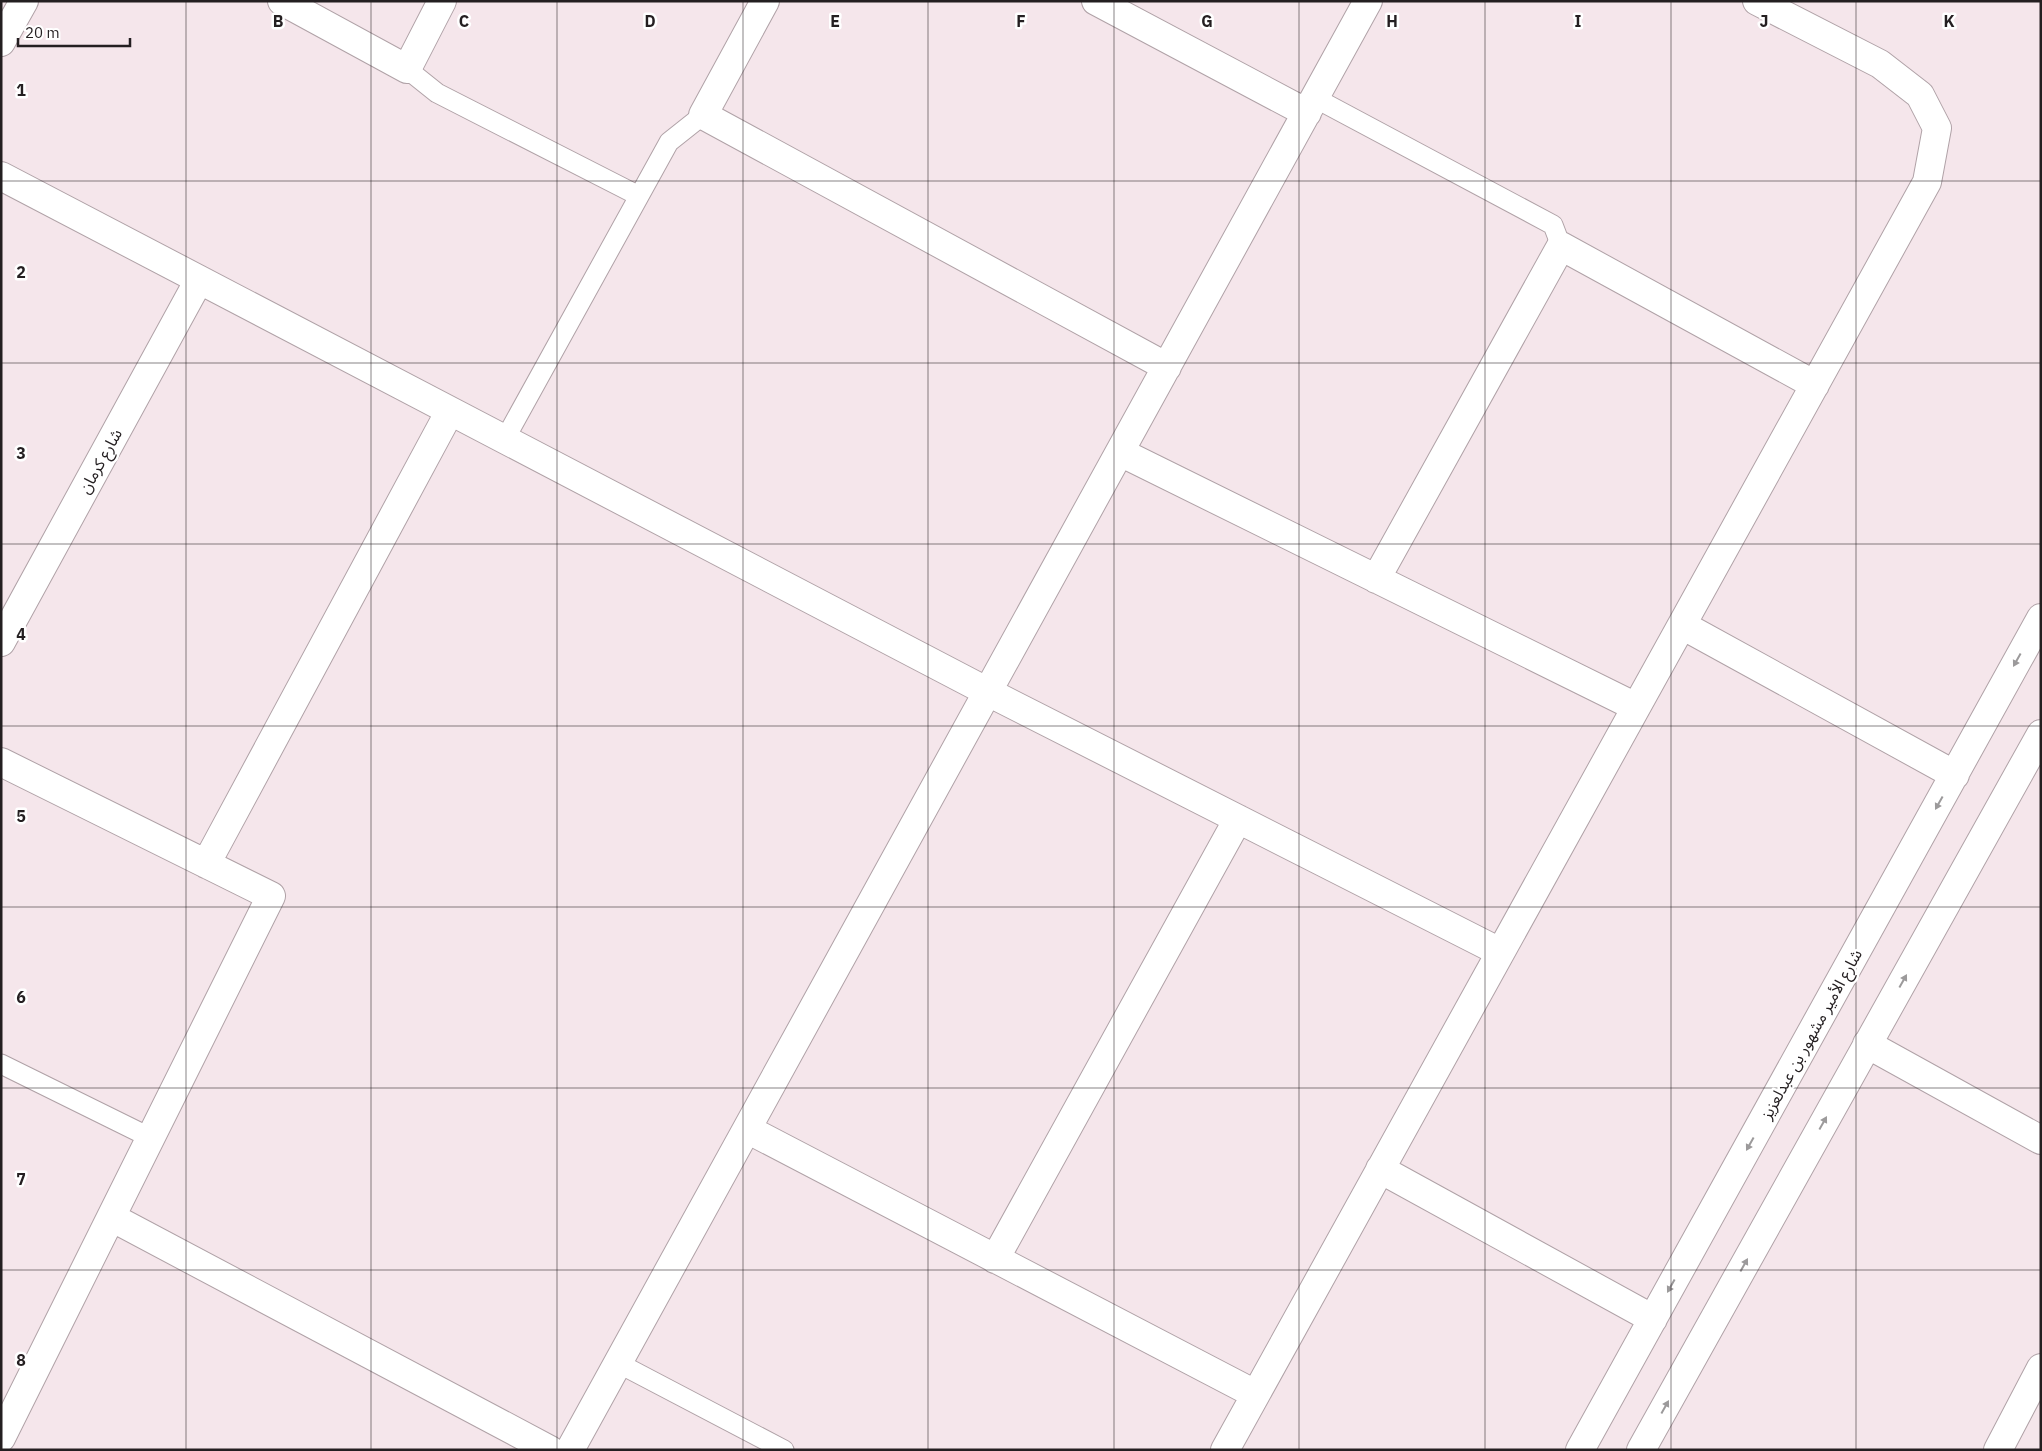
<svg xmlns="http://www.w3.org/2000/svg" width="2042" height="1451" viewBox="0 0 2042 1451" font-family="'IBM Plex Sans','Noto Sans Arabic',sans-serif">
  <rect width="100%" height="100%" fill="#f5e6eb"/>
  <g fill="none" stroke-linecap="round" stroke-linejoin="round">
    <g stroke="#b0a2a7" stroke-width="21">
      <path id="service" d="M407,69l30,24 202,103
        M1315,98l238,127 8,21
        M505,439l164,-297 34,-27
        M1,1064l150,74
        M618,1363l166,87"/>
    </g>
    <g stroke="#b0a2a7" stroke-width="30">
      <path id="minor" d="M282,1l125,68 35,-68
        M765,1l-62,114 464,252
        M1096,1l211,112
        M1,42l23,-41
        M1,176l987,516 512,260
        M1120,452l516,255
        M1376,579l185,-333 254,139
        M1682,625l273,150
        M1,642l198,-362
        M1,762l270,134 -270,542
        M206,864l244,-453
        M1867,1044l174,96
        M747,1129l508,265
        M1380,1169l273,150
        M111,1217l439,233
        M995,1259l243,-440
        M570,1450l798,-1449
        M1225,1450l702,-1268 10,-54 -17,-33 -40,-31 -123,-63
        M1580,1450l461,-832
        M1641,1450l400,-716
        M1998,1450l43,-82"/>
    </g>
    <use href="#service" stroke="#fff" stroke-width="19"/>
    <use href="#minor" stroke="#fff" stroke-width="28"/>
  </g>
  <defs><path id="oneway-solid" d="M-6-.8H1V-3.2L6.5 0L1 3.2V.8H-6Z" transform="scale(1.25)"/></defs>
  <g fill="#9c9a9b">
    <use href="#oneway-solid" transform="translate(2017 660) rotate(119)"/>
    <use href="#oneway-solid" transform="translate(1939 803) rotate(119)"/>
    <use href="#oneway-solid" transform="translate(1903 981) rotate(-61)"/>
    <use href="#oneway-solid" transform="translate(1823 1123) rotate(-61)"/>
    <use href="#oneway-solid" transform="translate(1750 1144) rotate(119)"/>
    <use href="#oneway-solid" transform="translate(1744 1265) rotate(-61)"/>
    <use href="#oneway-solid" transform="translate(1671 1286) rotate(119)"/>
    <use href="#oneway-solid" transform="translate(1665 1407) rotate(-61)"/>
  </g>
  <path fill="none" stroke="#241f21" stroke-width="1" stroke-opacity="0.55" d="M186,1v1449M371,1v1449M557,1v1449M743,1v1449M928,1v1449M1114,1v1449M1299,1v1449M1485,1v1449M1671,1v1449M1856,1v1449M1,181h2040M1,363h2040M1,544h2040M1,726h2040M1,907h2040M1,1088h2040M1,1270h2040"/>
  <g text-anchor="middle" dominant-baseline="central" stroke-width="5" stroke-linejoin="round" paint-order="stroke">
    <g font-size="16" fill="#241f21" stroke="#fff">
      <text transform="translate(100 461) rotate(-61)">شارع كرمان</text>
      <text transform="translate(1811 1034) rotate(-61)">شارع الأمير مشهور بن عبدلعزيز</text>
    </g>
  </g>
  <g font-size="16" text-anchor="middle" font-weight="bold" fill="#241f21" stroke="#fff" stroke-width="5" stroke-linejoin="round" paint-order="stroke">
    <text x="278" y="27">B</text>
    <text x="464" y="27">C</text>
    <text x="650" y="27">D</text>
    <text x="835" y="27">E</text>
    <text x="1021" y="27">F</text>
    <text x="1207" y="27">G</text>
    <text x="1392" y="27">H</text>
    <text x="1578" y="27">I</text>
    <text x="1764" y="27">J</text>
    <text x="1949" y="27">K</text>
    <text x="21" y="96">1</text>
    <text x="21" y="278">2</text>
    <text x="21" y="459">3</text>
    <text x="21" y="640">4</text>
    <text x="21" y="822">5</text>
    <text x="21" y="1003">6</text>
    <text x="21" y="1185">7</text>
    <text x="21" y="1366">8</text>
  </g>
  <rect width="2042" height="1451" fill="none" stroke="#241f21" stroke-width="5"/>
  <path d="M18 38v8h112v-8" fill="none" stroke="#241f21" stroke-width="2.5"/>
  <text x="25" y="38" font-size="15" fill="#241f21" stroke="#ffffff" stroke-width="4" paint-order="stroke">20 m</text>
</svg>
